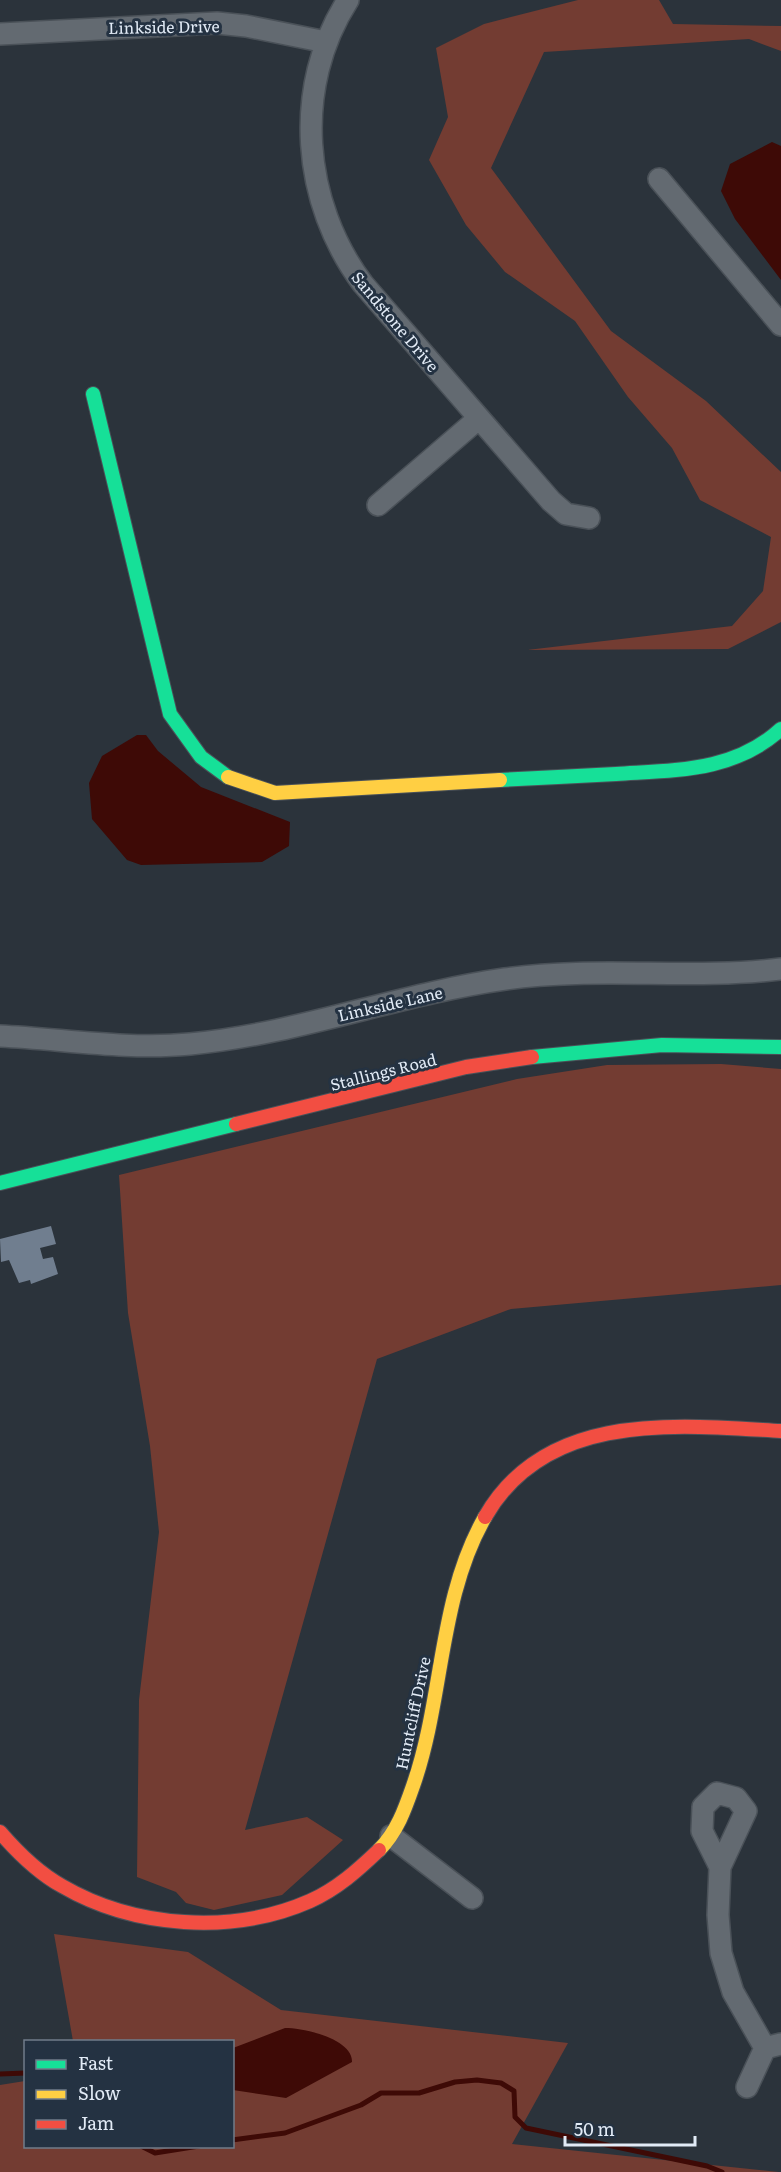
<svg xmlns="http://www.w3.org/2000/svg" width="781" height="2172" viewBox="0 0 781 2172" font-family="Literata,serif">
  <rect width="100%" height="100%" fill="#2b333b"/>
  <path fill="#733c32" d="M578,0h81l14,24 108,2v25l-32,-12 -205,13 -53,116 120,163 95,70 75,71v150l-53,27 -201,1 205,-24 31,-35 8,-54 -71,-37 -28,-52 -44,-51 -53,-76 -70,-49 -39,-47 -37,-65 19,-43 -12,-69 48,-24z
    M721,1064l60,5v216l-270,24 -134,50 -132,471 62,-13 36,23 -61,55 -68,15 -28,-7 -10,-11 -39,-15 2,-177 20,-168 -9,-86 -22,-133 -9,-138 398,-96 90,-14z
    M54,1934l134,18 93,58 287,33 -56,101 267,28h-779v-87l25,-4 1,65h206v-104l-159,-1z"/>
  <path fill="#3e0a06" d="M772,142l9,4v134l-46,-61 -14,-28 9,-27z
    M137,735h9l12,16 43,36 89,35 -1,24 -27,16 -121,3 -14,-5 -35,-41 -3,-36 13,-27z
    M285,2028c19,0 68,11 67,34l-66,36 -53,-8v-42z"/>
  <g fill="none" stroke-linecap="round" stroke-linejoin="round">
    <path stroke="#3e0a06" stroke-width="5" d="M0,2074l26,-1
      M232,2140l53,-7 76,-28 20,-12h38l36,-11 22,-2 24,3 13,8 1,26 11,11 181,38 15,6
      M141,2146l14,7 44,-7"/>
  </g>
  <path fill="#707e8f" d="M51,1226l5,18 -16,4 3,11 10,-2 5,17 -27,10 -1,-4 -11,3 -10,-23 -8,2 -1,-23z"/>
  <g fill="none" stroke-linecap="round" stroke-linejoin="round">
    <g stroke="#4a5158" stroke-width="24">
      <path id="street" d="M348,0c-56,87 -46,203 15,284l188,217 15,13 23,4
        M0,34l217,-11 29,3 80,16
        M659,179l122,146
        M378,505l100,-86
        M0,1036c63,3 126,14 190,8 107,-10 209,-50 315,-65 91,-13 185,1 276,-10
        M391,1836l81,62
        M720,1867l-18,-36 1,-24 14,-14 19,5 10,13 -26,56 -2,48 3,38 12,39 32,56
        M747,2087l18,-39 16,-4"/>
    </g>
    <g stroke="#4a5158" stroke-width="16">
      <path id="fast" d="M93,394l77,320 31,43 27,20
        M500,780c39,-2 77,-4 116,-6 60,-4 118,-2 165,-45
        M532,1057l130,-12 119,2
        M0,1183l236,-59"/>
    </g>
    <g stroke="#4a5158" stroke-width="16">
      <path id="slow" d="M228,777l47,16 225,-13
        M379,1850c18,-18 26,-41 34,-64 31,-88 25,-187 72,-269"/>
    </g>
    <g stroke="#4a5158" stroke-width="16">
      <path id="jam" d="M236,1124l230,-57 66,-10
        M485,1517c61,-107 192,-92 296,-86
        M0,1832c18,21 37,40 62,54 72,42 171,49 248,15 27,-12 48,-31 69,-51"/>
    </g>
    <use href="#street" stroke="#636a71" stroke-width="21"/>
    <use href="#fast" stroke="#16e098" stroke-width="14"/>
    <use href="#slow" stroke="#ffcf43" stroke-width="14"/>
    <use href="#jam" stroke="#f24e42" stroke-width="14"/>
  </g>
  <g text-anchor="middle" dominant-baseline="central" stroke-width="6" stroke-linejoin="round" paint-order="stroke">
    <g font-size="16" fill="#e2ebf6" stroke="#243242">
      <text transform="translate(164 26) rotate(-1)">Linkside Drive</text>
      <text transform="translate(396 321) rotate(50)">Sandstone Drive</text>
      <text transform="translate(390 1003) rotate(-13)">Linkside Lane</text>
      <text transform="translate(383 1071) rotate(-14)">Stallings Road</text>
      <text transform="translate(412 1713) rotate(-78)">Huntcliff Drive</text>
    </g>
  </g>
  <rect x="24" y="2040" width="210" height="108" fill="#243242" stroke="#707c8a" stroke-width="1.5"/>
  <rect x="36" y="2060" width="30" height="9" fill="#16e098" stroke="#707c8a" stroke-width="1.5"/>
  <text x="78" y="2070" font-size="18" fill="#e2ebf6">Fast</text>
  <rect x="36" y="2090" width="30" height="9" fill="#ffcf43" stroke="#707c8a" stroke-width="1.5"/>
  <text x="78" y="2100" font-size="18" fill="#e2ebf6">Slow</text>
  <rect x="36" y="2120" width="30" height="9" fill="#f24e42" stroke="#707c8a" stroke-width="1.5"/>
  <text x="78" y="2130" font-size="18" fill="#e2ebf6">Jam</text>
  <path d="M565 2136v9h130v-9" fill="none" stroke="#e2ebf6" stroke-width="3"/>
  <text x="574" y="2136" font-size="18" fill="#e2ebf6" stroke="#243242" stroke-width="4.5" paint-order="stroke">50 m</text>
</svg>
